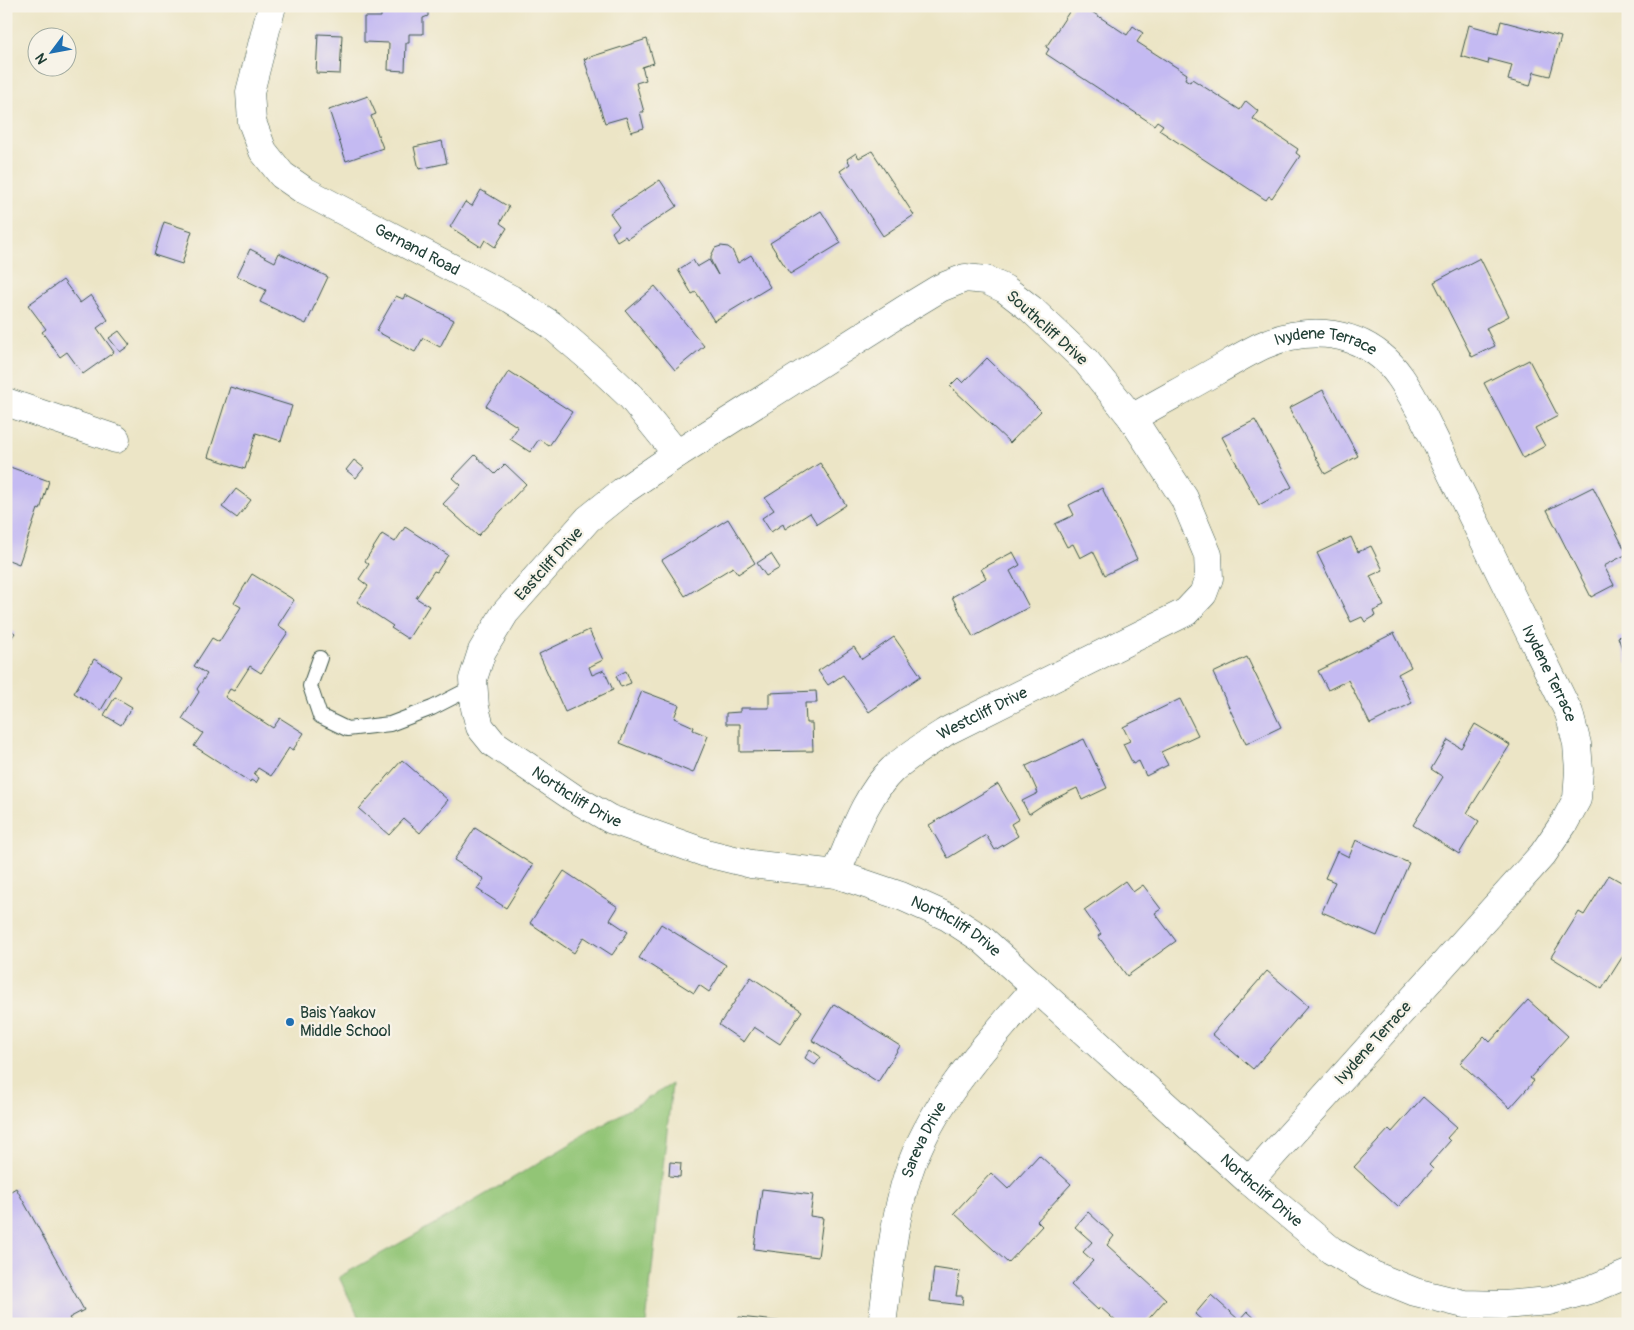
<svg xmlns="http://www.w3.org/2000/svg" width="1634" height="1330" viewBox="0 0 1634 1330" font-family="Pangolin,sans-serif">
  <rect width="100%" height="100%" fill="#f7f3e8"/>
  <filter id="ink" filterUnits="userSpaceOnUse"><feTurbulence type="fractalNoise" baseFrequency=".02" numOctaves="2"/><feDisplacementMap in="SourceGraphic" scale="10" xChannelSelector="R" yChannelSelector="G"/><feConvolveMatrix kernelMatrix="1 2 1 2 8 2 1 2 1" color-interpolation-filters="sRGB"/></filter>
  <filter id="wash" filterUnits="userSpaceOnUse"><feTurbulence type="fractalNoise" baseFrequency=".0096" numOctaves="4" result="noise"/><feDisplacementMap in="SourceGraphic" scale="20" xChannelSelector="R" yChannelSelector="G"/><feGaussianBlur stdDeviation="1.12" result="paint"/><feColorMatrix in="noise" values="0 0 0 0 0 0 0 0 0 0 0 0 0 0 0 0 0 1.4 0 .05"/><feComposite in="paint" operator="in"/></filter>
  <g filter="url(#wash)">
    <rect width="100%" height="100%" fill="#ece5c6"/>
    <path fill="#92c576" stroke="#588155" d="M672,1084l-26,240h-284l-23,-47 108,-60z"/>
    <g id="blocks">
      <path fill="#c4baf2" d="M381,6l47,1v9l-5,2v16h-14v9h-3l-1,28 -17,-1 1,-27 -25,-1v-25h17z
        M1073,6h10l44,29 6,-9 10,7 -6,9 50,32 -2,5 5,3 2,-3 48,31 6,-9 12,10 -5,8 45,30 -2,4 4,3 -28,42 -3,-2 -3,4 -107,-70 4,-5 -6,-4 -3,4 -108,-71 3,-5 -3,-2z
        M1501,21l60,16 -11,39 -16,-4 -4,14 -22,-6 4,-15 -23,-6 -1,5 -27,-8 8,-31 29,8z
        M318,34l24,1 -2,39 -24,-1z
        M647,39l7,24 -12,4 4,13 -10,3 8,29h-4l4,16 -13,4 -5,-15 -21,6 -21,-64z
        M368,96l8,18 -5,2 12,32 -37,13 -17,-51z
        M442,141l5,22 -28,6 -5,-22z
        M872,151l42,64 -31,21 -43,-65 10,-7 -3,-5 9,-6 3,5z
        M660,180l17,26 -50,33 -2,-3 -8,5 -5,-9 7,-6 -9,-13z
        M481,190l28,17 -9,16 7,5 -12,19 -10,-7 -4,7 -31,-20 15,-25 7,4z
        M821,211l20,32 -51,31 -20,-31z
        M164,222l28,9 -10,33 -28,-9z
        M721,246l7,1 4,3 6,13 13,-8 19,32 -56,34 -18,-29 -4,2 -14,-24 15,-10 4,7 12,-7 9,15 -7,-14v-5l4,-8z
        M250,249l25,13 4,-9 49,24 -22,47 -46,-22 6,-12 -29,-14z
        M1480,258l29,58 -23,12 9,18 -23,11 -38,-75z
        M63,280l17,23 11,-8 17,25 -11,8 17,24 -31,22 -16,-22 -7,5 -18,-25 4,-3 -18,-24z
        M655,286l49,60 -29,24 -49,-59z
        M405,295l49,25 -14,27 -17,-9 -8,14 -39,-21 20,-35 7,3z
        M119,331l11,14 -10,7 -11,-14z
        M987,358l54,53 -31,32 -60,-57 8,-8 5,5z
        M1529,360l29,56 -23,12 10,18 -22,12 -39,-75z
        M509,371l63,41 -23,34 -10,-7 -9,13 -20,-13 8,-12 -32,-21z
        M230,387l62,19 -11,35 -25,-8 -11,36 -37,-12z
        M1323,390l35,66 -33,18 -36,-66z
        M1255,420l37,67 -33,18 -37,-68z
        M475,455l20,19 10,-10 21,20 -48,52 -35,-32 18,-19 -8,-7z
        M354,460l10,8 -8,10 -10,-8z
        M820,463l26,42 -29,19 -7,-11 -25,16 -2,-5 -12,8 -9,-14 12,-8 -9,-12z
        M10,467l39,14 -9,29 -2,-1 -19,55 -13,-5v-81z
        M1593,487l34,67 -23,12 10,19 -23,12 -44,-87z
        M1102,488l35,71 -32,16 -12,-24 -13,7 -7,-14 -6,3 -12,-23 19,-9 -5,-10z
        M236,489l15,11 -14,18 -15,-11z
        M728,519l27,44 -17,11 -5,-7 -48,29 -23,-36z
        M405,527l43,28 -11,17 -3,-1 -18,27 13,8 -21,33 -17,-11 2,-2 -36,-24 11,-16 -9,-7 10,-15 -4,-3 17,-27 13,8z
        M1351,537l7,15 13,-6 12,24 -13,6 14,30 -11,5 2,5 -10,6 -3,-5 -11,5 -34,-69z
        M1013,552l7,13 -10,6 19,36 -56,30 -21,-40 34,-19 -5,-9z
        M771,554l9,14 -14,8 -9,-13z
        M252,574l42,26 -16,25 10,7 -27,41 -11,-7 -16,25 -4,-2 -5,8 48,31 7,-10 24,15 -11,17 -4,-2 -18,28 -13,-8 -4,6 5,4 -3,5 -5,-3 -1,2 -56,-36 9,-13 -21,-14 17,-27 -2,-3 10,-15 -13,-8 18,-28 7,4 22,-35 -7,-4z
        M6,627l9,6 -9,13z
        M589,630l14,30 -14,7 3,8 12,-5 9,20 -48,22 -26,-58z
        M1394,633l17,34 -13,7 14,29 -42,21 -22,-44 -20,10 -10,-19z
        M1628,634v29h-1l-9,-26z
        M894,637l27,39 -52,36 -26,-37 -15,10 -10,-14 36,-24 8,12z
        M1247,657l34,70 -35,17 -33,-71z
        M94,659l27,17 -20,34 -27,-17z
        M626,671l5,12 -10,4 -5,-11z
        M642,691l37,14 -5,13 20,9 -1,3 15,6 -15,37 -73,-30z
        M816,691l1,12h-12l1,20h6l1,28 -73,1v-28h-14v-11l14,-1v-4h29v-15z
        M115,697l17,10 -11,18 -17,-10z
        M1180,699l18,36 -37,17 7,13 -22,11 -7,-15 -6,3 -10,-20 7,-3 -7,-14z
        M1475,724l35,21 -43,68 12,8 -20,33 -46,-29 30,-48 -12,-8 17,-29 13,8z
        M1084,739l23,49 -25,12 -5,-12 -33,16 -15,10 -7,-13 16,-8 -12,-27z
        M402,760l46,40 -28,33 -16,-14 -15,16 -30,-26z
        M998,784l21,35 -8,5 7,12 -23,14 -9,-15 -38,23 -19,-33z
        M475,828l58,37 -27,43 -29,-19 7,-10 -30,-19z
        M1356,840l53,23 -32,73 -55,-24 13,-30 -10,-4 12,-27 12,6z
        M564,871l54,36 -8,13 18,12 -16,23 -28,-18 -10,16 -44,-30z
        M1609,875l19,11v51l-3,4 3,2v5l-26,41 -51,-32 28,-45 5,3z
        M1125,881l8,11 10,-7 18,24 -6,4 21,28 -49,35 -29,-40 3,-2 -17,-24z
        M661,924l65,41 -17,27 -10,-7 -5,8 -55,-35z
        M1267,971l41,35 -55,63 -41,-35z
        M751,977l51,34 -22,33 -26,-17 -10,15 -25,-17z
        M1528,1000l40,36 -38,42 4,3 -24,27 -50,-45 24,-27 6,6z
        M834,1004l66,42 -22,36 -66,-42z
        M810,1049l11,8 -6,8 -10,-7z
        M1423,1097l34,30 -10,11 3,3 -21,24 4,4 -35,38 -44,-40 35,-38 3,3z
        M1039,1155l32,29 -34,37 5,5 -34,37 -54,-50 37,-40 17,16z
        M670,1162l11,1 -1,14 -11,-1z
        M16,1188l68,122 -15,8 4,6h-67v-130z
        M762,1189l51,6 -3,21 13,2 -5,39 -64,-8z
        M1088,1212l26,24 -7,9 59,54 -21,24 -3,-3 -3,4h-20l-19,-17 -2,3 -27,-25 22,-24 -10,-9 9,-10 -17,-15z
        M934,1268l26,4 -4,24h7l-1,9 -32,-4z
        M1211,1295l28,25 8,-9 14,13h-55l-11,-10z
        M739,1317l47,5 -1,2h-47z"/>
    </g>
  </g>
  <g filter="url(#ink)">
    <use href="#blocks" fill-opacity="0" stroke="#3e564a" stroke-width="1"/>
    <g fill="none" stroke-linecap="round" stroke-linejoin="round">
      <g stroke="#3e564a" stroke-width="16">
        <path id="lane" d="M320,658l-10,28 10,30 27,13 43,-5 42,-16 41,-21"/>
      </g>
      <g stroke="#3e564a" stroke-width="29">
        <g id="street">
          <path id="s1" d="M272,6l-22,86 2,30 11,29 19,24 23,16 206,108 39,25 42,36 39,37 46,57"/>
          <path d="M6,402l110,37"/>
          <path id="s2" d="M1132,418c28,-16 56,-31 84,-47 16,-9 33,-20 50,-27 38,-16 82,-15 115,12 18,14 29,37 40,56l148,301 8,31 2,26 -2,29 -13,24 -21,31 -294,327"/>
          <path id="s3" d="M836,874c15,-34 29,-79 57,-105 17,-15 35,-26 54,-38l239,-119 17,-18 6,-16 -1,-23 -24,-57 -52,-80 -46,-57 -55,-52 -26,-20 -19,-9 -21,-2 -25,10 -33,20 -230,146 -54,37 -35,28 -83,94 -23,38 -9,28 2,29 5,19 13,16 81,55 36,21 96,34 45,11 85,10 65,22 47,21 34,22 267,242 82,69 42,25 42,17 49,12 40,1 45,-4 43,-12 36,-15"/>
          <path id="s4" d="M882,1324c7,-50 11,-102 26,-150 24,-73 79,-130 128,-187"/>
        </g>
      </g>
      <use href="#lane" stroke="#fff" stroke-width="14"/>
      <use href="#street" stroke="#fff" stroke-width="28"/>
    </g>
  </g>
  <circle fill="#1f6fb2" stroke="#f7f3e8" stroke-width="2" cx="290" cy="1022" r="5"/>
  <g text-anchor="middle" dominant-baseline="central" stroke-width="4.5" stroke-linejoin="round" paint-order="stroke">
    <g font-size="16" fill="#1f3d34" stroke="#f7f3e8">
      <text stroke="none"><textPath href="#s1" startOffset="335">Gernand Road</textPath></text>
      <text transform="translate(1047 328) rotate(42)">Southcliff Drive</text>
      <text stroke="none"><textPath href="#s2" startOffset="215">Ivydene Terrace</textPath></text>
      <text transform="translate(549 564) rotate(-48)">Eastcliff Drive</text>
      <text stroke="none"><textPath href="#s2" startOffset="635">Ivydene Terrace</textPath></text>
      <text stroke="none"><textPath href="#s3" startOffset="226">Westcliff Drive</textPath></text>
      <text stroke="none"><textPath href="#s3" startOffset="1716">Northcliff Drive</textPath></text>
      <text stroke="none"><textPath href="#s3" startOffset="2121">Northcliff Drive</textPath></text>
      <text transform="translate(1373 1043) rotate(-48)">Ivydene Terrace</text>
      <text stroke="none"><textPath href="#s4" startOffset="190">Sareva Drive</textPath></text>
      <text stroke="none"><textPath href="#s3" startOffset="2526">Northcliff Drive</textPath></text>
    </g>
    <g font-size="16" fill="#1f3d34" stroke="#f7f3e8" text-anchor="start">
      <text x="300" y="1013">Bais Yaakov<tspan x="300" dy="18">Middle School</tspan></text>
    </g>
  </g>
  <rect width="1634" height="1330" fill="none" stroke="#f7f3e8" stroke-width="25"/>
  <g transform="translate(52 52) rotate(238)"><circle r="24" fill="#f7f3e8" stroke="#a1aaa0"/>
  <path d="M0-4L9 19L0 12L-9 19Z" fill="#1f6fb2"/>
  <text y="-8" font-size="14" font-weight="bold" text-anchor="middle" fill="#1f3d34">N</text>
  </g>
</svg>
